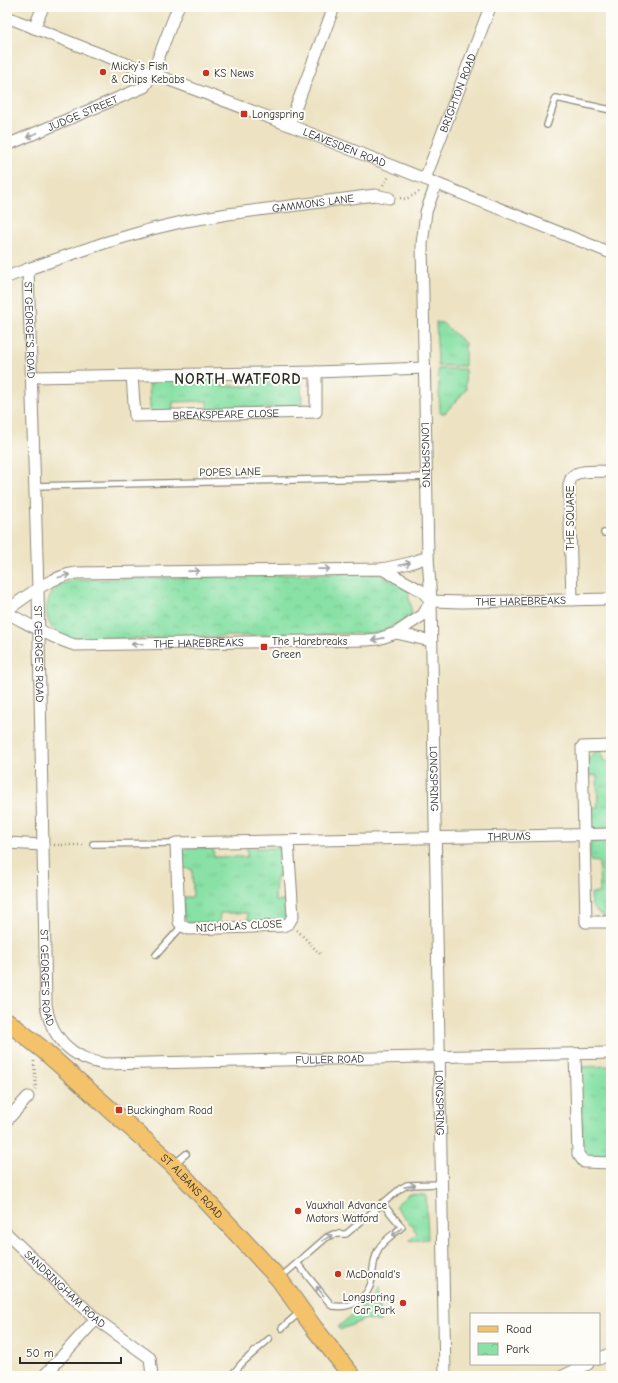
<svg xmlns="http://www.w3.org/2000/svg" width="618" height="1383" viewBox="0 0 618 1383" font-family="'Comic Neue',sans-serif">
  <defs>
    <pattern id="grass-tufts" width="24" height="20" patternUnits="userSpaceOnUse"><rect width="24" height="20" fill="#89e1a6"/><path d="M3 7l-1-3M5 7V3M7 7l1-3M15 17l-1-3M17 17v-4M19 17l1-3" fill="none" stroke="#76c18f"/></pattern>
    <pattern id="park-crowns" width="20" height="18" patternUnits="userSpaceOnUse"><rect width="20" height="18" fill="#89e1a6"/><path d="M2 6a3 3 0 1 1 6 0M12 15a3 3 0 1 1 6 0" fill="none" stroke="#76c18f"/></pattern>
  </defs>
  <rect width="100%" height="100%" fill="#fdfcf7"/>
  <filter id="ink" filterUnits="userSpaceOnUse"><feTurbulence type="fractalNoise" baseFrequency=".025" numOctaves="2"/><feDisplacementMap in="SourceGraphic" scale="8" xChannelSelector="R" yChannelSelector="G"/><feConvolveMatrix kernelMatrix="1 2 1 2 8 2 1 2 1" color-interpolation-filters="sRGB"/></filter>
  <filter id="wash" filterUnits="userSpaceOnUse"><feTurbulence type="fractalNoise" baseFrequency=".012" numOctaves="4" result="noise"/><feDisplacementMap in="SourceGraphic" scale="16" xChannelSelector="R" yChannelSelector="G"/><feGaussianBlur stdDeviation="0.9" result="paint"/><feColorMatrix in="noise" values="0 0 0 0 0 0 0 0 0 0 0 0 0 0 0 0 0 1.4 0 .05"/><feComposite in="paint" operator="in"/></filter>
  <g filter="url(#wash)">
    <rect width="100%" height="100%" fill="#ede3c3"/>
    <path fill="url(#grass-tufts)" stroke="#5a8668" d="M436,322l6,1 23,20v23h-27z
      M438,369h27l1,21 -21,23h-5z
      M300,375l1,3 1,29 -95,4v-10l-34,1v10l-21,1 -2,-4 -1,-28 71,-4 1,9h33v-10z
      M602,750l1,11h8v68l-14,1 -4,-2 -4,-20 9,-1 -1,-31 -9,-1v-16l7,-8z
      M611,838v70l-7,1v10l-13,-14v-12h9l-1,-31 -9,-1v-19l3,-2z
      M186,848h27l1,9h33v-9h35l3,4v25h-9l-1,24h10v17l-4,5h-33v-10h-28l-1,10h-30l-5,-5 -1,-21h10l-1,-28 -9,-1 -1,-16z
      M611,1066v94l-28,-4 -4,-89z
      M409,1194l17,1 2,44 -19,2 8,-8 -22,-27z
      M377,1287l3,35 -14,-3 -26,11 -2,-3 29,-25z"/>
    <path fill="url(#park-crowns)" stroke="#5a8668" d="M366,573l15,2 27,15 4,25 -26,15 -10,3 -301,7c-6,-2 -14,-4 -20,-9 -14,-12 -10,-37 6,-46 3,-2 8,-3 11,-5z"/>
  </g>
  <g filter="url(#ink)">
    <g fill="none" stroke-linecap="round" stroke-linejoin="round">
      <g stroke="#8c8777" stroke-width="8">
        <path id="service" d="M547,125l9,-27 55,12
          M34,486l393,-9
          M604,533h7
          M93,844l83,-1
          M156,955l26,-29
          M174,1164l12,-10
          M297,1263l35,43c10,1 17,1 26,-5 21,-16 10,-30 20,-51 4,-9 16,-16 24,-23l-20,-24
          M281,1277l46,-40 7,-3h12l54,-45 7,-4 35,-1
          M282,1328l18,-16
          M231,1376l11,-13 27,-24"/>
      </g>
      <g stroke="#8c8777" stroke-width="13">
        <g id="minor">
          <path id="s1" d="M7,17l80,32 202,76 322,128"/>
          <path d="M34,28l9,-21"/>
          <path d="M289,125l45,-118"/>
          <path id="s2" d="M7,145l137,-58 8,-13 26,-67"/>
          <path id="s3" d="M425,179l65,-172"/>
          <path id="s4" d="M436,184l-10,28 -4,32 6,313 3,44 14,775"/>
          <path id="s5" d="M28,269l10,320 8,415c4,33 26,55 59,60l506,-11"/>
          <path id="s6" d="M7,277l21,-8 76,-26 48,-14 34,-8 42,-7 147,-19 14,3"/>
          <path id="s7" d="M132,376l3,40 181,-4v-40"/>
          <path d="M32,377l284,-5 109,-4"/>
          <path d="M382,569l28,-6 18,-6"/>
          <path d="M572,600l-3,-115c1,-3 1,-7 4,-9 6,-7 29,-4 38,-5"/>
          <path id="s8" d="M7,610c22,-15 42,-33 69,-37l306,-4 40,22 9,10 30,1 150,-3"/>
          <path id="s9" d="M7,613c22,11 44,25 68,32l292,-5 11,-1 18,-6 27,-18 8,-14"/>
          <path d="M396,633l35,8"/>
          <path d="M611,746l-29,1 4,175h25"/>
          <path id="s10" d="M288,841l5,75 -4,7 -6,3 -94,3 -7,-3 -3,-4 -3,-79 435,-9"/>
          <path d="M7,843l36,2"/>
          <path d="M575,1054l3,100 6,8 27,1"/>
          <path d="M7,1120l21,-23"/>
          <path id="s11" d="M7,1234l89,85 54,39 2,18"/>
          <path d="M599,1359l12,-6"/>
          <path d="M44,1376l52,-57"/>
          <path d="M563,1376l25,-12"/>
        </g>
      </g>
      <g stroke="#8c8777" stroke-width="19">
        <g id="primary">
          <path id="s12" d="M7,1021l35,28 131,116 106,114 35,49 38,48"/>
        </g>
      </g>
      <path stroke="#8c8777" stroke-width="2.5" stroke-dasharray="1 3" stroke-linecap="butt" d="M383,185l6,-8
        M400,198l6,1 15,-8
        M54,845h31
        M297,930l23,24
        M34,1061l2,27 -1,1"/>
      <use href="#service" stroke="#fff" stroke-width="5.5"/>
      <use href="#minor" stroke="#fff" stroke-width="11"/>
      <use href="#primary" stroke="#f3c26a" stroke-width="17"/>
    </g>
    <defs><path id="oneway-shaft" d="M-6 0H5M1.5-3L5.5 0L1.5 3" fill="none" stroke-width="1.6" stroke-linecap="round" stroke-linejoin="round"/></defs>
    <g stroke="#a0a0a0">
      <use href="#oneway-shaft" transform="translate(32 135) rotate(157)"/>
      <use href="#oneway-shaft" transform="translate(405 564) rotate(-15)"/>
      <use href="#oneway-shaft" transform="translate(324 569) rotate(-1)"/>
      <use href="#oneway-shaft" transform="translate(194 571) rotate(-1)"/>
      <use href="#oneway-shaft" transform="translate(64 576) rotate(-15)"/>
      <use href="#oneway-shaft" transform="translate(378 639) rotate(169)"/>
      <use href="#oneway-shaft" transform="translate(137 644) rotate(179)"/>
      <use href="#oneway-shaft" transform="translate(410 1186) rotate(-11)"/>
      <use href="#oneway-shaft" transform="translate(397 1232) rotate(140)"/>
      <use href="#oneway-shaft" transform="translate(327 1238) rotate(-31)"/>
      <use href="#oneway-shaft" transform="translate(320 1291) rotate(-129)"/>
    </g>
  </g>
  <g fill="#c8321e" stroke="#fdfcf7" stroke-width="1.5">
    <circle cx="103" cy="72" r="4"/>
    <circle cx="206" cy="73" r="4"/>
    <rect x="240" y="110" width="8" height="8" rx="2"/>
    <rect x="260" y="643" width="8" height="8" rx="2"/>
    <rect x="115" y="1106" width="8" height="8" rx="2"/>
    <circle cx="298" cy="1211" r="4"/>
    <circle cx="338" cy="1274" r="4"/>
    <circle cx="403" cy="1303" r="4"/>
  </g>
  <g text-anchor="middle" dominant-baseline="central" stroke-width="4" stroke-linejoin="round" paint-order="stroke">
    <g font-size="11" fill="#2b2b2b" stroke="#fdfcf7" text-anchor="start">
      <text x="111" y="66">Micky’s Fish<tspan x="111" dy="13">&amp; Chips Kebabs</tspan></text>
      <text x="214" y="73">KS News</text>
      <text x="252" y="114">Longspring</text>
      <text x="272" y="641">The Harebreaks<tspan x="272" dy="13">Green</tspan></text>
      <text x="127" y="1110">Buckingham Road</text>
      <text x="306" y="1205">Vauxhall Advance<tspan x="306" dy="13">Motors Watford</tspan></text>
      <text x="346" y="1274">McDonald's</text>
      <text x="395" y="1297" text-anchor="end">Longspring<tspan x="395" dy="13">Car Park</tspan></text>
    </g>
    <g font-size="11" fill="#2b2b2b" stroke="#fdfcf7">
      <text stroke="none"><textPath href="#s3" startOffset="92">BRIGHTON ROAD</textPath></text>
      <text stroke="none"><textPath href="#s2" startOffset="82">JUDGE STREET</textPath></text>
      <text stroke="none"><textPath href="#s1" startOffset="362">LEAVESDEN ROAD</textPath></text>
      <text stroke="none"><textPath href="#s6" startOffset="316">GAMMONS LANE</textPath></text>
      <text stroke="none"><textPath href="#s5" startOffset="61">ST GEORGE'S ROAD</textPath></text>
      <text stroke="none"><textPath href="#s7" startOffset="131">BREAKSPEARE CLOSE</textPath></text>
      <text stroke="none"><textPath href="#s4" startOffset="273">LONGSPRING</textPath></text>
      <text transform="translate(230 472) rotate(-1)">POPES LANE</text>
      <text transform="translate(570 518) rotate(-90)">THE SQUARE</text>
      <text stroke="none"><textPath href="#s8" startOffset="534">THE HAREBREAKS</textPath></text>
      <text stroke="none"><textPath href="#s9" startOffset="199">THE HAREBREAKS</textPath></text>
      <text stroke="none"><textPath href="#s5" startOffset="385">ST GEORGE'S ROAD</textPath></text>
      <text stroke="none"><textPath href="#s4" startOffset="597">LONGSPRING</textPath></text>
      <text stroke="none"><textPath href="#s10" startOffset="609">THRUMS</textPath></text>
      <text transform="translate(239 926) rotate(-3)">NICHOLAS CLOSE</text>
      <text stroke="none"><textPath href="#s5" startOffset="709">ST GEORGE'S ROAD</textPath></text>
      <text stroke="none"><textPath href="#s5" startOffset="1051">FULLER ROAD</textPath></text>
      <text stroke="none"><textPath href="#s4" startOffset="921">LONGSPRING</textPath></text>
      <text stroke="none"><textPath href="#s12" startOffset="248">ST ALBANS ROAD</textPath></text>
      <text stroke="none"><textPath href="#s11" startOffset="80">SANDRINGHAM ROAD</textPath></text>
    </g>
    <g font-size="15" font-weight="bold" letter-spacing="1" fill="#2b2b2b" stroke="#fdfcf7">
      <text x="238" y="379">NORTH WATFORD</text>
    </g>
  </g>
  <rect width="618" height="1383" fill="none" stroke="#fdfcf7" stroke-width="24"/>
  <rect x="470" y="1313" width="130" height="52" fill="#fdfcf7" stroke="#a9a8a5"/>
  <rect x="478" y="1326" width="20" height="6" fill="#f3c26a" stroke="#a9a8a5"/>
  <text x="506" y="1333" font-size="12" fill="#2b2b2b">Road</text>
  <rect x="478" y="1343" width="20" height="12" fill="url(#park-crowns)" stroke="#a9a8a5"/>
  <text x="506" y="1353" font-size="12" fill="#2b2b2b">Park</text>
  <path d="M20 1357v6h101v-6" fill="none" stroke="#2b2b2b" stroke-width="2"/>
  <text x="26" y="1357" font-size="12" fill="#2b2b2b" stroke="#fdfcf7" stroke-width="3" paint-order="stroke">50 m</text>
</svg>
